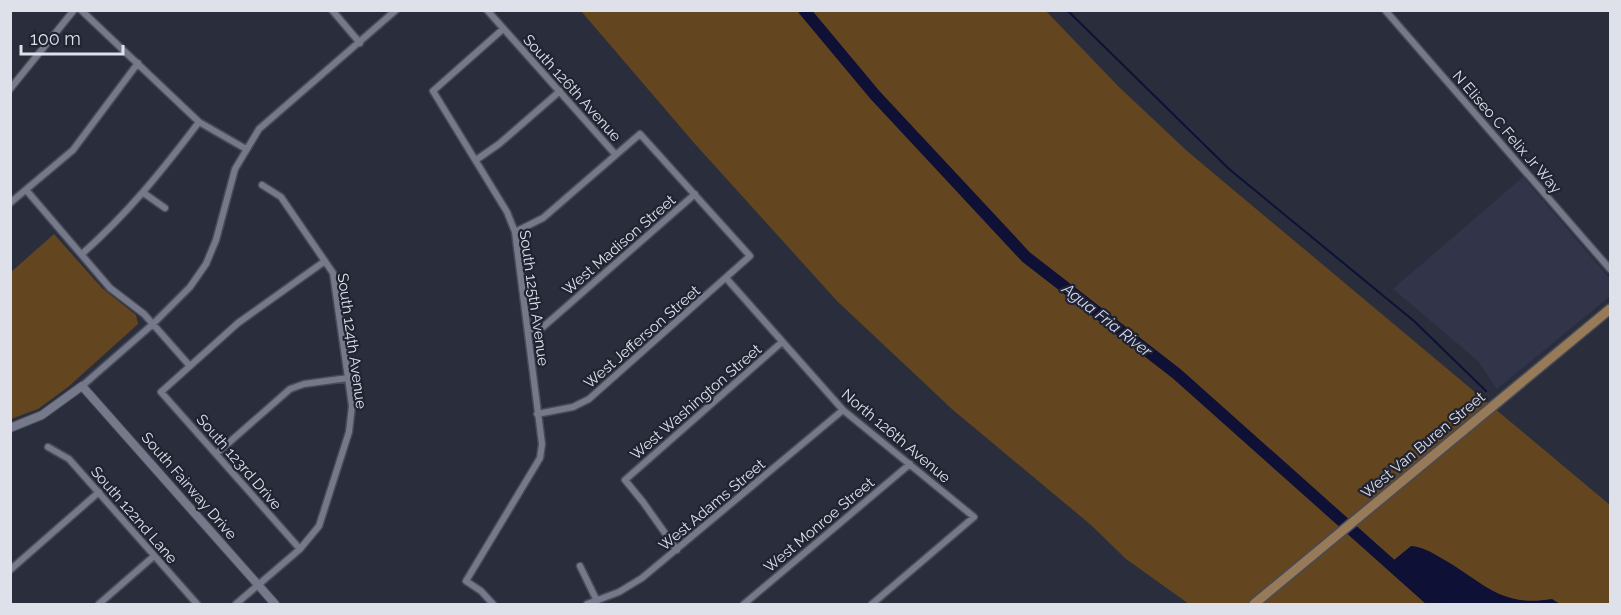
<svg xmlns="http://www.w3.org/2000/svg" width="1621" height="615" viewBox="0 0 1621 615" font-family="Raleway,sans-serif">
  <rect width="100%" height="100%" fill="#2a2d3c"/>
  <path fill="#32354a" d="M1523,177l87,102v17l-113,93 -19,-28 -85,-72z"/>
  <path fill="#63461f" d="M581,11h465l72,75 69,65 423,354v99h-421l-63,-45 -35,-34 -138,-115 -116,-109 -142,-157z
    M54,234l48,54 34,27 2,9 -70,63 -30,22 -27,10v-147z"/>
  <path fill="#0f1035" d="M1411,546c12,1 20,6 30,12 42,23 58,50 111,41l8,5h-127l-36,-36 -3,-8z"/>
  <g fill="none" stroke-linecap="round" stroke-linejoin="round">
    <path stroke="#0f1035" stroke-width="2" d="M1067,10l162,159 185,152 72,70"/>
    <path stroke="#0f1035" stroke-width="12" d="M804,10l71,85 151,162 151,117 258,230"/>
    <g stroke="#484a57" stroke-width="9">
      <path id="minor" d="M81,10l118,112 47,27
        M332,10l28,33
        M487,10l128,144
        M1385,10l225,259
        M10,89l64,-79
        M476,160l23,-16 61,-53
        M27,191l83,97 34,26 45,51
        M145,194l20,14
        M10,203l63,-53 65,-87
        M515,232l28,-14 97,-84 110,122 -161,143 -16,8 -36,7
        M82,254c47,-42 79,-82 117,-132
        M726,278l117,132 131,107 -102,87
        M528,330l15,-3 152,-133
        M82,386l71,-62 37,-37 16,-23 10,-24 19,-71 24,-40 137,-119
        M48,447l21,12 128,145
        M216,454l74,-65 14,-5 44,-6
        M300,549l-139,-157 77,-69 87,-62
        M677,550l-34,-48 -18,-22 157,-138
        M580,566l17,35
        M10,570l89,-78
        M99,604l55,-48
        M236,604l64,-55 19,-23 30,-94 3,-26 -19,-133 -52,-76 -19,-12
        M493,604l-12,-13 -15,-10 74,-123 2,-14 -27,-212 -8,-20 -74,-121 70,-62
        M587,604l32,-12 23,-14 201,-168
        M744,604l166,-140"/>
    </g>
    <g stroke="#484a57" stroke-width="10">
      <path id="tertiary" d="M10,428l32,-13 40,-29 193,218"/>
    </g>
    <g stroke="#484a57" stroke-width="12">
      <path id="primary" d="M1254,604l356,-295"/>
    </g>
    <use href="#minor" stroke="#75798a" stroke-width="6"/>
    <use href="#tertiary" stroke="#75798a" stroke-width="8"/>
    <use href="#primary" stroke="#977a58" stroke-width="9"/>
  </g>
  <g text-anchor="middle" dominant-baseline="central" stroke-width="4.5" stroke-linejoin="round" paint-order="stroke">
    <g font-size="15" fill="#dee0ea" stroke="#202331">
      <text transform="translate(572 88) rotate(48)">South 126th Avenue</text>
      <text transform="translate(1507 132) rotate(49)">N Eliseo C Felix Jr Way</text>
      <text transform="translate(619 245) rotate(-41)">West Madison Street</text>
      <text transform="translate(534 298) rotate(82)">South 125th Avenue</text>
      <text transform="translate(642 337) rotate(-41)">West Jefferson Street</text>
      <text transform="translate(352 341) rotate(82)">South 124th Avenue</text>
      <text transform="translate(696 402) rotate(-41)">West Washington Street</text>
      <text transform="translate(896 436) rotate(40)">North 126th Avenue</text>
      <text transform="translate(1423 445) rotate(-40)">West Van Buren Street</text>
      <text transform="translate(239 462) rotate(49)">South 123rd Drive</text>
      <text transform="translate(189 486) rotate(49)">South Fairway Drive</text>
      <text transform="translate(712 505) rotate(-40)">West Adams Street</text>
      <text transform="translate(134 515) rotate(49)">South 122nd Lane</text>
      <text transform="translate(819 525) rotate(-40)">West Monroe Street</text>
    </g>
    <g font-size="16" font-style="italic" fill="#d4daf7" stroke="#202331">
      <text transform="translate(1107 320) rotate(38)">Agua Fria River</text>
    </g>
  </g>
  <rect width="1621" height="615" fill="none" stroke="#dee0ea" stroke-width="24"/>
  <path d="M21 45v9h102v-9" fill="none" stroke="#dee0ea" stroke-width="3"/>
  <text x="30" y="45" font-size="18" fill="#dee0ea" stroke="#202331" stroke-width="4.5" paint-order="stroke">100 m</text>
</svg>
